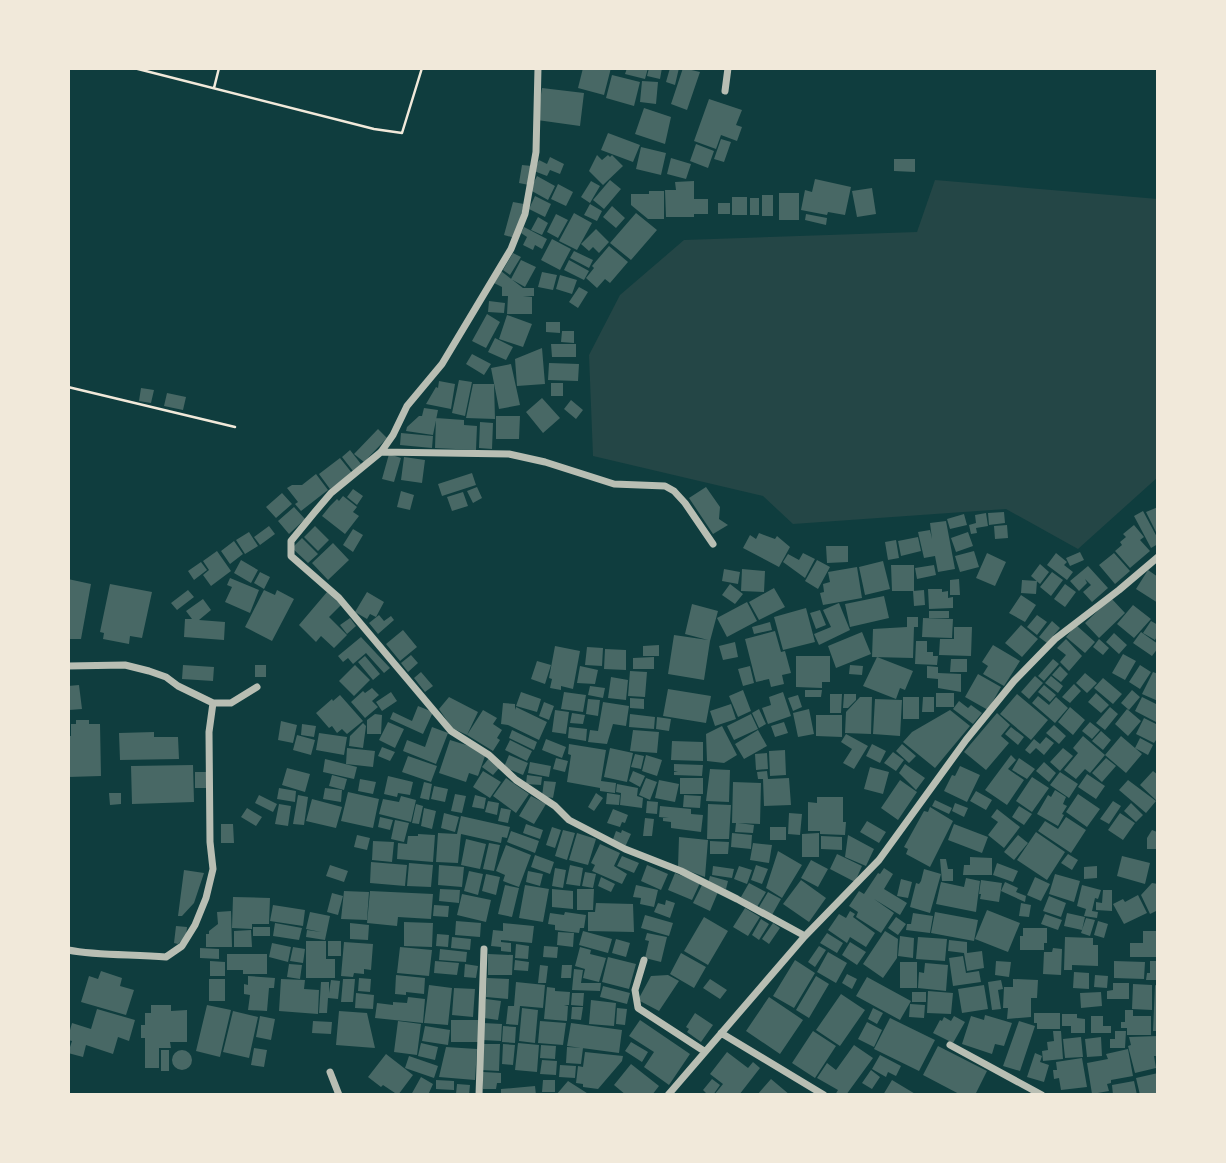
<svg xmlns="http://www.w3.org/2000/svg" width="1226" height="1163" viewBox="0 0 1226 1163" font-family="'Roboto Condensed',sans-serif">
  <rect width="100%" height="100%" fill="#0f3d3e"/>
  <path fill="#244646" d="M935,180l223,19v278l-80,72 -72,-40 -213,15 -30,-28 -170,-40 -4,-101 31,-60 64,-55 233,-8z"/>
  <path fill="#486865" d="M583,68h28l-7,27 -26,-7z
    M627,68h21l-3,11 -20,-5z
    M649,68h13l-2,11 -13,-3z
    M670,68h9l-4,17 -9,-3z
    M683,68l17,4 -13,38 -16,-6z
    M612,75l28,7 -6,24 -28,-8z
    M642,81l16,1 -2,22 -16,-2z
    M542,88l42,5 -4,33 -43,-6z
    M709,99l33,11 -6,15 6,2 -5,14 -16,-6 -5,14 -22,-8z
    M644,108l27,9 -6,27 -30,-10z
    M608,133l32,12 -7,17 -32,-12z
    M721,139l10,3 -7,20 -10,-3z
    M696,144l18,7 -6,17 -18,-7z
    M641,147l25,6 -5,22 -25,-6z
    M597,155l5,5 6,-5 2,2 2,-2 11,11 -20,19 -14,-14z
    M550,157l14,7 -4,10 -10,-4 -3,6 -13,-5 5,-11 8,4z
    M671,158l20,6 -5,15 -19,-5z
    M894,159h21v13l-21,-1z
    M522,165l10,1 -3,19 -10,-2z
    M537,176l18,10 -7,14 -18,-10z
    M815,179l36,8 -6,28 -17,-3 -1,3 -26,-5 4,-20 7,2z
    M610,180l11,9 -17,20 -11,-9z
    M591,181l9,5 -10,17 -9,-6z
    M694,181v18h14v15h-14v3h-28l-1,-27h11l-1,-8z
    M558,184l15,8 -7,14 -15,-7z
    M872,188l4,26 -19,3 -5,-26z
    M649,191h15v28h-16l-17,-14v-11h18z
    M779,193h20v27h-20z
    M762,195h11v21h-11z
    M535,196l16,8 -6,13 -16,-8z
    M732,197h15v18h-15z
    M750,198h9v17h-9z
    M513,202l11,2 -9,34 -11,-3z
    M718,203h12v11h-12z
    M590,204l12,7 -5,10 -13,-6z
    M612,206l13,12 -9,10 -13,-11z
    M574,213l18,10 -15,27 -18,-9z
    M636,213l21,17 -26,30 -21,-17z
    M556,214l12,6 -10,18 -11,-6z
    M806,214l21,4 -1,7 -21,-5z
    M538,217l10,6 -6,12 -11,-5z
    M524,227l23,12 -5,10 -7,-4 -2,5 -10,-5 4,-8 -6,-4z
    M596,229l13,13 -10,11 -6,-6 -4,4 -8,-7z
    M552,239l19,10 -11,21 -19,-10z
    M609,246l19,16 -18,21 -5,-4 -8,9 -11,-10 8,-10 -2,-2z
    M574,251l19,9 -4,8 -19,-10z
    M513,253l8,4 -11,18 -7,-5z
    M521,260l15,7 -11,20 -14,-8z
    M569,260l20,11 -5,9 -20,-10z
    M501,271l22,17h11v8h-11l9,1v17h-25l1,-18h-6v-9l-8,-4z
    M542,272l15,3 -4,15 -15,-3z
    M560,275l17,5 -5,14 -16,-5z
    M579,287l9,5 -10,16 -9,-6z
    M489,301l16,2 -1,10 -16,-1z
    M487,314l13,8 -14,26 -14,-7z
    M507,315l25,9 -9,23 -24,-8z
    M546,322h14v11l-14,-1z
    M562,331h12v12l-13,-1z
    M495,338l18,9 -7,13 -18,-8z
    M551,344h25v13h-24z
    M542,348l3,36 -28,2 -2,-27z
    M472,354l19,10 -7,11 -18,-11z
    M549,363l30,1 -1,17 -30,-1z
    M511,364l9,41 -21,4 -8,-41z
    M459,380l13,2 -7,34 -13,-3z
    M439,381l16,3 -4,25 -25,-5 10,-17 2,1z
    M551,383h12v13h-12z
    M473,384h21l1,35 -29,-1z
    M141,388l13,2 -3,13 -12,-2z
    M167,393l19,4 -3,13 -19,-4z
    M542,398l18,20 -17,15 -17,-21z
    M571,400l12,10 -7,9 -12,-10z
    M424,408l14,2 -5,25 -27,-4 1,-4 12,-11h3z
    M496,416h24l-1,23h-23z
    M436,418l28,2v5l13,1 -1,24 -41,-2z
    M480,422l13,1 -1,26 -13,-1z
    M378,429l9,9 -23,24 -10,-8z
    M401,433l32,3 -1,12 -32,-3z
    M350,450l11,14 -8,7 -11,-14z
    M389,454l12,4 -7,24 -12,-3z
    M404,457l21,3 -3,23 -21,-3z
    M340,458l12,15 -22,16 -11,-15z
    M472,473l4,12 -34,11 -4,-12z
    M316,474l12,16 -27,21 -6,-7 3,-2 -11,-14 5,-3h10z
    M477,487l5,11 -9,5 -6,-12z
    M706,487l14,20 -1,12 9,6 -15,9 -24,-36z
    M353,489l10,7 -6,9 -10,-8z
    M401,491l13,4 -4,15 -13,-3z
    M463,492l5,14 -16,5 -5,-14z
    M282,493l10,11 -16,14 -10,-11z
    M343,496l14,11 -4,5 6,4 -14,18 -23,-18 8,-10 7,-7 2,2z
    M294,507l11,12 -16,15 -11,-13z
    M1158,507v29l-12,-24z
    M1143,511l15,28v5l-7,4 -17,-32z
    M1004,512l1,11 -16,2 -1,-12z
    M986,513l2,13 -12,2 1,5 -6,1 -2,-9 7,-2 -1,-8z
    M964,514l3,11 -17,4 -3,-10z
    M946,521l9,48 -17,3 -3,-16 -11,2 -6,-26 12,-2 2,9 -2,-16z
    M1007,525l1,13 -13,1 -1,-13z
    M1134,525l10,12 -4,3 10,11 -20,17 -15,-17 7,-6 -2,-3 6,-5 -3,-3z
    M269,526l6,8 -15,11 -6,-8z
    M315,526l14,14 -11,11 -14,-14z
    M353,529l10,6 -10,17 -10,-7z
    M249,532l9,14 -13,8 -9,-14z
    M968,532l5,14 -17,6 -5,-14z
    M759,533l16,6 2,-3 13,11 -11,20 -36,-19 7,-13 6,4z
    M918,537l3,14 -20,5 -3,-15z
    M302,538l16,16 -10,9 -16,-15z
    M896,540l3,18 -11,2 -3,-18z
    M234,541l9,13 -13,10 -9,-13z
    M333,543l16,17 -21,20 -16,-17z
    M826,546h22v16l-21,1z
    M217,551l14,20 -20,15 -8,-11 6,-5 -6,-9z
    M974,551l5,16 -19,5 -5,-16z
    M1080,552l4,8 -14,6 -4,-8z
    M803,553l12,6 -10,19 -22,-16 5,-8 11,6z
    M987,553l19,9 -11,24 -19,-8z
    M1056,553l11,9 -3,3 9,7 -6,8 -20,-15z
    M1114,553l16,18 -15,13 -16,-19z
    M241,560l17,10 -7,13 -17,-10z
    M817,560l13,7 -12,22 -13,-8z
    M883,561l7,28 -25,6 -6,-28z
    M201,562l6,8 -13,10 -6,-9z
    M1040,564l9,8 -9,12 -9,-8z
    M891,565h23v26h-22z
    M934,565l2,10 -19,4 -2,-11z
    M1088,566l20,22 -16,14 -9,-10 8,-7 -6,-6 2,4 -8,8 -9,-10z
    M857,567l5,31 -39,7 -3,-12 4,-1 -1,-8 7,-2 -2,-10z
    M724,569l16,3 -2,12 -16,-3z
    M742,569l23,2 -1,21 -23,-1z
    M1148,570l10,7v26l-22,-14z
    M260,572l10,5 -6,12 -10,-6z
    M1052,572l11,8 -12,16 -11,-9z
    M230,578l29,12 -9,23 -25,-11 7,-15 -5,-2z
    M68,579l23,5 -10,55h-13z
    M959,579l1,16h-10v-15z
    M1022,580l15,1 -1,13 -15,-1z
    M110,584l42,8 -10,46 -12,-2 -1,8 -26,-5 1,-6 -4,-1z
    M730,584l13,10 -8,10 -13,-9z
    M1065,584l11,8 -11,15 -11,-8z
    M774,588l11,19 -26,13 -10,-18z
    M928,589h14v3l6,-1v7l5,-1v11l-24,1z
    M188,590l6,7 -17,13 -6,-7z
    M264,590l11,5 2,-5 17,9 -22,42 -27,-14z
    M924,590l1,15 -11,1 -1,-15z
    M327,592l14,13 -12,12 18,18 -13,13 -13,-12 -5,6 -17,-17z
    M367,592l17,10 -8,15 -6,-3 -3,5 -12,-7z
    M1021,595l15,10 -11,17 -16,-9z
    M884,596l5,22 -39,9 -5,-23z
    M1111,598l14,15 -26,25 -14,-15z
    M203,599l8,11 -12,10 26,2 -1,18 -40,-3 1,-18h7l-6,-8z
    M747,602l10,19 -30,16 -10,-19z
    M839,603l11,27 -31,15 -5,-11 17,-7 -8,-17z
    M692,604l26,7 -8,30 -6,39 -36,-6 6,-39 34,5 -23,-6z
    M1133,605l18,14 -17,19 -17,-14z
    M806,608l9,34 -32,8 -9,-33z
    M820,610l6,15 -10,4 -6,-16z
    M929,611h20v7h-20z
    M379,615l5,6 7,-5 3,4 -16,14 -9,-11z
    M1037,615l10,7 -10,13 -10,-8z
    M907,617h11v10h-4l-1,31 -41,-1 1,-28 34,-2z
    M350,618l6,8 -9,8 -7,-9z
    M923,618l30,1 -1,19 -30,-1z
    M1052,621l8,7 -13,15 -8,-6z
    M1151,621l7,4v10l-3,5 -12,-7z
    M770,622l2,8 -18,4 -2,-7z
    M1021,625l17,14 -16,18 -17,-14z
    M1076,625l19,17 -10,11 -19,-16z
    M954,627h18l-1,29 -32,-1 1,-16h14z
    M403,630l14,17 -17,14 -14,-17z
    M775,631l6,21 4,-1 6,22 -9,2 2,9 -13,3 -2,-8 -13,3 -11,-43z
    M862,632l9,22 -35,14 -8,-22z
    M1141,632l17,12v4l-6,8 -19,-13z
    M1114,633l13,12 -8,9 -13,-12z
    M361,637l29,31 -6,5 -18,-20 -13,11 -5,-6 -5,4 -5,-6z
    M1066,639l16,17 -13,15 -9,-9 6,-7 -9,-7z
    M1099,639l10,9 -6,7 -10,-8z
    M916,641h11v11h6v4h5l-1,9 -22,-1z
    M735,642l3,15 -15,3 -4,-14z
    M659,645v11h-16v-10z
    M993,645l27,16 -16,25 -21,-12 5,-8 -6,-4z
    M555,646l25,5 -7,38 -12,-3v4l-11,-2 2,-9 -3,-1z
    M587,647l16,1 -1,18 -17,-1z
    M605,649l21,1v20l-22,-1z
    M1123,654l13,7 -11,19 -13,-7z
    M411,655l7,8 -10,9 -7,-9z
    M365,656l15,18 -7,6 -15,-18z
    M796,656h34v26h-8v6l-26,-1z
    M654,657v12h-21v-11z
    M877,657l36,14 -8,19 -5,-2 -4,11 -33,-13z
    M951,659h16v13h-17z
    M1053,659l6,5 -15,17 -6,-5z
    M537,661l14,4 -6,19 -14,-5z
    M183,665l31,2 -1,14 -31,-2z
    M255,665h11v12h-11z
    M355,665l15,15 -16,16 -15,-15z
    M850,665l13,1 -1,9 -13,-1z
    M1140,665l11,7 -11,17 -11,-7z
    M580,666l18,4 -3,14 -18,-1z
    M750,666l4,17 -11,3 -5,-17z
    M927,666l11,1v6l23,1v18l-23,-4v-9l-11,-1z
    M1060,666l8,8 -7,8 -9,-7z
    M630,671l17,1 -2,25 -17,-1z
    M421,672l12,14 -8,6 -11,-14z
    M1153,672l5,2v27l-16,-7z
    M1085,673l12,10 -10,10 -11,-10z
    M978,674l23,13 -13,23 -23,-13z
    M1035,676l8,7 -14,16 -8,-7z
    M1051,676l12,10 -5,7 -13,-10z
    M611,677l17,3 -2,20 -18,-2z
    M1103,678l19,16 -9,10 -19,-16z
    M1074,684l7,7 -11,12 -8,-6z
    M79,685l3,24 -13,1 -1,-24z
    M1044,685l12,10 -6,7 -12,-10z
    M590,686l15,2 -2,10 -15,-3z
    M372,688l7,7 -7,6 6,6 -13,11 -14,-16 12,-11 2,2z
    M668,689l43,7 -5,27 -43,-7z
    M743,690l8,21 -13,6 -9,-21z
    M805,690h17l-1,7h-16z
    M1132,690l8,7 -11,13 -8,-7z
    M391,692l6,9 -15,10 -6,-9z
    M521,692l20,7 -4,13 -21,-6z
    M564,692l22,3 -3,17 -22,-3z
    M783,692l8,24 -23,8 -6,-16 9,-3 -2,-8z
    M936,693h18v14h-18z
    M1096,693l13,12 -8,8 -13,-11z
    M830,694h12l-1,19h-11z
    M844,694h12v6l-8,8h-5z
    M1017,694l31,26 -17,20 -31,-26z
    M340,695l23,26 -16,13 -5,-5 -5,4 -5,-7 -3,2 -13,-15 16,-14 1,2z
    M798,695l4,12 -9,4 -5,-13z
    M1038,696l11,9 7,-8 12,11 -13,15 -23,-20z
    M449,697l29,15 -11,23 -15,-7 -13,-19z
    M860,697h12l-1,37 -26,-1 1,-21z
    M903,697h16v22h-16z
    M923,697h11v15h-12z
    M1142,697l16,8v18l-23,-12z
    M630,698l14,1v10l-14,-1z
    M588,699l12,1 -2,16 -12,-2z
    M875,699l27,1 -2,36 -27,-2z
    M959,701l9,7 3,-3 11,8 -9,11 -20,-15z
    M544,702l10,4 -5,14 -10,-4z
    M603,702l26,4 -3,20 -13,-2 -6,20 -19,-2 2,-12 8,1z
    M503,703l12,1v6l1,-3 31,15 -8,18 -31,-15 -7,-1z
    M731,704l5,15 -21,7 -5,-15z
    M418,706l15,6 -10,22 -33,-15 3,-7 19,9z
    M1070,707l15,13 -12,15 -15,-13z
    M1110,707l8,7 -13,16 -9,-7z
    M759,709l7,15 -7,4 -7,-15z
    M809,709l5,25 -16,3 -5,-24z
    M1127,709l14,12 -13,15 -13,-12z
    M483,710l14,8 -4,6 9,6 -5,8 3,2 -7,11 -26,-16z
    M555,710l14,2 -3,22 -14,-2z
    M950,710l20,16 -35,42 -32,-26 9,-10z
    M572,713l13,2 -2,9 -13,-1z
    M997,713l13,12 -9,11 8,7 -23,27 -22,-18z
    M375,714l7,1 -1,19h-14v-14z
    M630,714l25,3 -1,12 -25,-2z
    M751,714l7,15 -24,11 -7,-14z
    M816,715h26v22l-26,-1z
    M657,717l14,2 -2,12 -13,-2z
    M1144,718l14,7v12l-4,6 -18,-9z
    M76,720h13v4h11l1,52 -33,1v-41h3v-12h5z
    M281,721l16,4 -4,18 -15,-3z
    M388,722l16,7 -9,19 -16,-8z
    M784,722l4,11 -13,4 -4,-11z
    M1090,722l10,8 -8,9 -10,-8z
    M363,723l3,3 -3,22 -14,-2 1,-10z
    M302,724l14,2 -2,11 -13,-2z
    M1054,725l12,11 -7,8 -13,-11z
    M722,726l15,29 -13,8 -17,-2 -1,-27z
    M432,727l16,6 -12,31 -33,-13 4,-11 18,7z
    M569,727l18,2 -1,12 -18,-3z
    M1011,727l13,10 -6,8 -13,-11z
    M512,730l25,12 -3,8 -25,-12z
    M633,730l26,2 -2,21 -27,-2z
    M758,730l9,16 -23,13 -9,-15z
    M1101,731l10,9 -8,10 -11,-9z
    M154,732v5h24l1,22 -59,1 -1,-27z
    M319,733l28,4 -3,18 -28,-5z
    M846,734l22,12 -14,23 -11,-6 9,-14 -11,-7z
    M297,735l18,5 -4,15 -18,-5z
    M1083,736l22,19 -15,18 -5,-4 -9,10 -12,-9 14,-17 -5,-5z
    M1121,736l21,18 -16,19 -21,-18z
    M1046,737l8,6 -10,12 -8,-7 -6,6 -5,-4 9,-11 6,5z
    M1140,738l13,7 -5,10 -13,-7z
    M546,739l20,8 -4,11 -20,-8z
    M450,740l26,8 9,8 -7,20 -9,-3 -3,9 -27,-9z
    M510,740l22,11 -5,10 -22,-11z
    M672,741l31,1v19l-32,-1z
    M569,744l37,6 -5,31 15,2 -1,10 -15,-2v-3l-33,-6 4,-27 -3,-1z
    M872,744l14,7 -6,12 -14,-7z
    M902,744l14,12 -7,7 -13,-12z
    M382,747l13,5 -5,9 -12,-5z
    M347,748l28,3 -2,16 -27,-3z
    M610,748l23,5 -6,29 -23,-5z
    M1063,748l10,8 -13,15 -10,-9z
    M785,750l1,25 -16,1 -1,-25z
    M893,752l11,8 -8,11 -12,-8z
    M767,753l1,16 -12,1 -1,-16z
    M635,754l9,2 -3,13 -10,-2z
    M509,755l19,8 -5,12 -19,-8z
    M646,755l16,5 -5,16 -15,-5z
    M1011,755l5,5 -8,9 16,11 -17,25 -22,-15z
    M408,756l29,10 -6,16 -29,-10z
    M489,758l11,9 -7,8 -11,-8z
    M556,758l12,3 -3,11 -12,-3z
    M1019,758l16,11 -8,10 -15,-9z
    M1106,758l10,8 -14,16 -10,-9z
    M325,759l32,8 -3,12 -31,-7z
    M530,762l21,4 -2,11 -21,-4z
    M1044,762l12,11 -7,9 -13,-11z
    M674,764l29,1 -1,11 -28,-1v-3l4,-1h-4z
    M905,764l20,14 -9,12 -17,-17z
    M193,765l1,37 -62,2 -1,-38z
    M960,766l20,9 -13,27 -23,-11 8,-16 3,1z
    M870,767l19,5 -6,22 -19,-5z
    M287,768l23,6 -5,18 -23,-7z
    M710,769l20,1 -1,32 -23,-1z
    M483,771l18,11 -11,16 -17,-11z
    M633,771l12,5 -5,11 -11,-6z
    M767,771l1,8 21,-1 2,27 -27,1 -1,-27h-5l-1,-7z
    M1153,771l5,4v27l-18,-17z
    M195,772h11v16h-11z
    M1060,772l18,12 -9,14 -19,-13z
    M1087,774l18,12 -9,13 -18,-12z
    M332,775l15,4 -3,11 -15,-4z
    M527,775l15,2 -1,8 -15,-1z
    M388,776l25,6 -3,13 -12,-2 -1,4 -13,-3z
    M1032,777l17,11 -17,24 -16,-11z
    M506,778l23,16 -13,19 -23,-17z
    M646,778l11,4 -7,18 -11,-5z
    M680,778h23v16h-23z
    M360,779l16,3 -3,12 -15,-3z
    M659,780l20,4 -4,18 -20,-4z
    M900,780l17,12 -19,28 -17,-12z
    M1128,780l28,21 -10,12 -27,-23z
    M544,781l12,1 -3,16 -11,-2z
    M424,782l8,2 -3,16 -9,-2z
    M733,782l28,1 -1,41 -22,-1 16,2 -1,8 -18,-1 1,-9h-4z
    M617,784l21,4 -1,8 6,2 -1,10 -22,-3 1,-12 -5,-1z
    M434,786l14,3 -3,13 -14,-3z
    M279,788l17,3 -1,11 -18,-3z
    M325,788l17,2 -1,12 -18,-3z
    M1055,790l11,7 -3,7 4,2 -5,8 2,1 -6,11 -21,-12 11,-19 3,2z
    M976,791l16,9 -6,10 -16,-9z
    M348,792l31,7 -6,29 -32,-7z
    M109,793h12v11l-11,1z
    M596,793l7,5 -9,13 -6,-4z
    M607,793l13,2 -1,10 -13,-1z
    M455,794l11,2 -4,17 -11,-2z
    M1078,794l22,15 -13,18 -21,-15z
    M259,795l18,9 -4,8 -18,-9z
    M298,795l10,2 -4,28 -11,-1z
    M475,795l11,3 -2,11 -12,-2z
    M684,795l17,1 -1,12 -17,-1z
    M401,796l15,4 -5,22 -32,-8 4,-15 16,3z
    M531,796l15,8 -12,20 -15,-8z
    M817,797h26v25h3l-1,13 -25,-1v-3h-12v-29l9,1z
    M312,799l30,8 -6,21 -30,-7z
    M935,800l17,8 -3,6 -17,-8z
    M488,801l11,2 -2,12 -12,-3z
    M647,801l11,1 -1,12 -11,-1z
    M1113,801l8,5 -12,18 -9,-5z
    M955,803l13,5 -4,9 -12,-6z
    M1131,803l12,12 -7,7 -12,-11z
    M279,804l12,2 -3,20 -13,-2z
    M416,804l7,2 -4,18 -7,-1z
    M708,804l23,1 -2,34h-22z
    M660,806l31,3v5l12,1 -2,17 -30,-4v-6l-8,-1v-3h6l-10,-1z
    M1019,806l13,8 -8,11 -12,-8z
    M930,807l23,14 -23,46 -24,-13 2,-5 -4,-2 20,-36 4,1z
    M247,808l15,9 -6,9 -15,-9z
    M424,808l12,3 -4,18 -11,-3z
    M501,808l10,2 -3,13 -10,-2z
    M613,809l15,6 -3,8 -3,-1 -2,5 -13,-4z
    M997,809l23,18 -16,21 -16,-13 10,-13 -7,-5z
    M444,813l15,4 -4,15 -14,-4z
    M789,813l13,1 -2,21 -12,-1z
    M1120,813l15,10 -12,17 -15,-10z
    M461,816l49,11 -3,11 -5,-1 -1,6 -40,-9 -3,29 -22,-1 2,-29 19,1z
    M380,817l13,3 -3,10 -12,-3z
    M1066,817l20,13 -15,23 -33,-22 7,-10 13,8z
    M645,818l9,1 -2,17h-9z
    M395,820l14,3 -5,19 -13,-3z
    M867,821l19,11 -7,11 -19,-11z
    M221,824h12l1,19h-13z
    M526,824l17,6 -3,9 -17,-6z
    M954,824l34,13 -6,16 -34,-13z
    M552,827l9,3 -6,18 -9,-3z
    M770,827h16v13h-16z
    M563,830l12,3 -8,27 -12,-4z
    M622,830l9,4 -6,13 -13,-5 4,-11 5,2z
    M1152,830l5,2 1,17h-11v-11z
    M511,831l28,10 -4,12 -28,-11z
    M1036,832l29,20 -18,28 -30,-20z
    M577,833l19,6 -8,26 -19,-5z
    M732,833l20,2 -1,14 -20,-2z
    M819,833v24h-17v-23z
    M418,834l17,1 -2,27 -36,-3 1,-16 9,1 1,-8h10z
    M357,835l13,3 -3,12 -13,-3z
    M848,835l26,14 -8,17 -21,-9z
    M1018,835l10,8 -14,17 -10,-8z
    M821,836l21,1v13l-21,-1z
    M679,837l29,3 -3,37 -27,-10z
    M466,839l20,5 -6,25 -19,-4z
    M373,841l21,1 -2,20 -20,-2z
    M710,841l19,1 -1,12h-18z
    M489,843l11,2 -6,26 -11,-2z
    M753,843l19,2 -3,18 -19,-3z
    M600,844l20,9 -6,13 13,8 -5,10 -30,-13 3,-6 -4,-2z
    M506,845l25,10 -12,32 -16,-6 2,-6 -9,-4z
    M778,851l24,14 -20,33 -16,-10z
    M837,854l25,12 -7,16 -25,-13z
    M1068,854l10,6 -6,10 -11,-7z
    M535,855l19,7 -4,12 -19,-7z
    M622,856l17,7 -5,10 -17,-7z
    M1122,856l28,7 -5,21 -28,-8z
    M970,857l22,1v17h-29l1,-10h6z
    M940,859h6l2,10h5v12h-11z
    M811,860l17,9 -10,18 -17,-9z
    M371,862l36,3 -2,21 -35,-3z
    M409,863l24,2 -2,22 -24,-1z
    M997,863l21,8 -5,11 -20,-7z
    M330,865l18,6 -4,11 -18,-6z
    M439,865l25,2 -2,20 -24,-2z
    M570,865l13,3 -3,18 -14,-2z
    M647,865l21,9 -7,16 -20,-9z
    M756,865l12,4 -6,15 -11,-4z
    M713,866l21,3 -2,9 -20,-3z
    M739,866l13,4 -5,14 -13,-5z
    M1097,866v12l-13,1v-12z
    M555,868l11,2 -3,18 -11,-2z
    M884,868l9,6 -9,15 23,14 -7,12 -26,-16 20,14 -13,20 -25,-16 2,-5 -9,-6 10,-15 5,3 14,-21 2,1z
    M924,869l17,5 -11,39 -20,-6 6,-24 3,1 2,-3z
    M184,870l20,3 -10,30 -12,13h-4z
    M469,871l14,3 -5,21 -14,-4z
    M528,871l15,3 -3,12 -14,-4z
    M585,872l11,2 -3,14 -11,-2z
    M675,873l25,10 -8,17 -24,-10z
    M486,874l14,3 -4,18 -14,-4z
    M1055,874l25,7 -6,21 -25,-8z
    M710,876l18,5 -2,8 -18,-6z
    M601,877l14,7 -4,8 -13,-6z
    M1035,877l15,7 -9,17 -14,-6z
    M966,878l14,3 -4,31 -40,-8 5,-22 23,5z
    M901,879l11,3 -4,16 -11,-2z
    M801,880l25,18 -17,24 -26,-18z
    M981,880l21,3 -3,19 -19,-3 1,-5h-2z
    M1005,882l13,6 -2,4 10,4 -1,6 -24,-11z
    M749,883l17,9 -9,15 -16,-10z
    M1152,883l6,1v26l-8,4 -9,-19z
    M505,885l14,3 -7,29 -14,-3z
    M525,885l24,4 -6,33 -24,-4z
    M636,885l22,5 -4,17 -14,-3 1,-6 -8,-1z
    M702,885l16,7 -8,19 -17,-8z
    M1082,885l19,5 -3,9 -3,-1 -3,13 6,1 -1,6 -13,-2 2,-7 -9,-3z
    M440,889l20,1 -1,13 -20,-2z
    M552,889l21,2v18l-21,-2z
    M577,889h17l-1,21h-16z
    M1103,890h9v21l-16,-1v-8l6,1z
    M344,891l25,1 -2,28 -26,-1z
    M370,891l63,3 -2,25 -33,-2 -1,9 -30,-3z
    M768,892l13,7 -9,16 -13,-8z
    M332,893l11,3 -5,19 -11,-3z
    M462,894l29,6 -5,22 -29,-7z
    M1138,895l9,18 -23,11 -11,-20 10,-5 2,3z
    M1049,896l17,7 -5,14 -18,-6z
    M233,897l37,1 -1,26h-17v5l-20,-1z
    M666,900l9,3 -5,15 -16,-6 4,-9 7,2z
    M596,903l37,1 1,28 -46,-1v-19h7z
    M1021,903l10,2 -2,12 -10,-1z
    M273,905l32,5 -2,16 -33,-5z
    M434,905l15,1 -1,11 -15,-1z
    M745,908l15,9 -12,19 -15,-9z
    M987,910l33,13 -12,29 -33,-13z
    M231,911l1,36h-26v-13h3v-3l9,-7 -1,-12z
    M850,911l5,3 -2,3 22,16 -9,14 -16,-10 -3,6 -19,-13 11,-16 7,4z
    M310,912l20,4 -5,24 -19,-3 1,-7 14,2 -15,-3z
    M565,912l21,3 -2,13h-4l-1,5 -24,-3v-5l-7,-1 2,-11 14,2z
    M935,912l43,8 -4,21 -43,-8z
    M913,913l20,3 -3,17 -24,-3 1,-6h4z
    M1067,913l18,4 -3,13 -18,-4z
    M1045,914l17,6 -4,10 -17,-6z
    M645,915l28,8 -4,13 -28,-8z
    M704,917l24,14 -20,34 -24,-14z
    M896,917l10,7 -8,11 -10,-7z
    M1086,918l9,2 -5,16 -9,-3z
    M761,919l8,5 -10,16 -7,-5z
    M456,921l25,2 -1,14 -25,-2z
    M1098,921l10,3 -4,14 -10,-3z
    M404,922l29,1 -1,24 -28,-1z
    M275,923l27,5 -3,12 -26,-4z
    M350,923l19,2 -1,15 -18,-1z
    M503,923l31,3 -2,17 -31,-3v2l10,1v9l-10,-1v-4l-10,-1 2,-16 10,1z
    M773,923l7,5 -11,16 -7,-5z
    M176,926l11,1 -1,10 -8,7 -4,-1z
    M253,927h17v9h-17z
    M1023,928h24v15h-3v7h-24v-14h3z
    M251,930l1,17h-18v-16z
    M583,931l29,8 -4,14 -29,-8z
    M885,931l13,8 -1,19 -14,20 -20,-14z
    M1143,931h15v26h-28v-14h13z
    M558,932l16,1 -1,14 -16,-2z
    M647,933l20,4 -6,25 -16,-4 4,-17 -4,-1z
    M827,933l16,10 -6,10 -17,-10z
    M437,934l12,1 -1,12 -12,-1z
    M900,936l14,2 -1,20 -15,-2z
    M452,937l19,2 -1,11 -19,-2z
    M918,937l29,2 -2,22 -29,-2z
    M1065,937l28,1v7h5v21l-26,-1v5h-8z
    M616,939l14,4 -4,14 -14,-4z
    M949,940l18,2v11l15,-2 2,17 -17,3 -3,-18 -16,-2z
    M306,941h20v18h9v19h-29z
    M328,941h13v15h-13z
    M344,942l29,2 -2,26 -7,-1v5l-10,-1 -1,4 -12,-1z
    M850,942l16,10 -9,13 -15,-10z
    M272,943l19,4 -3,15 -19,-5z
    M516,944l13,2 -1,13 -13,-1z
    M544,946l14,1 -1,11 -14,-1z
    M819,946l7,4 -11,17 -7,-5z
    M293,947l12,2 -2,14 -13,-2z
    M400,947l32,3 -3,26 -32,-3z
    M580,947l11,3 -1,4 16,4 -7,24 -16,-4 2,-9 -10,-3z
    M200,948l19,1v10l-19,-1z
    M1053,948l9,1 -1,26 -18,-1 1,-22h8z
    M440,949l27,3 -1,10 -27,-2z
    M828,952l19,11 -11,20 -19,-11z
    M681,953l25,14 -12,21 -24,-14z
    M227,954h40v20h-24v-4h-16z
    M488,954l25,1 -1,20h-24z
    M963,956l3,17 13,-2 2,11 -28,4 -4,-28z
    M608,957l28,7 -7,25 -27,-7z
    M515,960l14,2 -1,9 -14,-1z
    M795,960l20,13 -21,35 -21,-12z
    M210,961l15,1v14h-15z
    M435,961l24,2 -2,12 -23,-2z
    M996,961l15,1 -2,15 -14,-2z
    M1114,961l31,1 -1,17 -30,-1z
    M1150,961h8v19h-12l1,-7h3z
    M900,962h17v26h-17z
    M925,963l23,2 -2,26 -28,-3 1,-16 5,1z
    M289,964l13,1 -2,14 -13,-2z
    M465,964l13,2 -2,12 -12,-1z
    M540,965l8,1 -2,17h-8z
    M562,965h10l-1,13h-10z
    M574,969l9,1 -2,13h20l-1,8 -28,-1z
    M101,971l21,7 -2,8 14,4 -8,25 -45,-13 8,-26 9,3z
    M1074,972l15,1v16l-16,-1z
    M847,974l10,5 -5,10 -10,-6z
    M396,975l29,3 -1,16 -18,-2v3l-11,-1z
    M668,975l11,6 -20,30 -21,-11 13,-24z
    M1095,975l13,1 -1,12 -13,-1z
    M248,976l27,2 -1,10h-5l-2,23 -19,-1 2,-15 -6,-1v-10l4,1z
    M816,976l13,8 -20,34 -13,-8z
    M867,977l44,24 -11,19 -44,-24z
    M359,978l12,1 -1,13 -12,-1z
    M487,978l22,1 -1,20 -22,-2z
    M209,979h16v22h-16z
    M281,979l24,1 -1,9 15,1 -1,24 -39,-3z
    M343,979h12l-2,23h-12z
    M710,979l17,11 -7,9 -17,-11z
    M1013,979l25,1 -1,18h-6v19l-24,2 1,-11h-5l1,-21h9z
    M331,980l9,1 -2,18 -10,-1 -1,15h-8l2,-31h8v11z
    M1001,980l2,9 -5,1 3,19 -9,1 -4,-28z
    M516,982l29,3 -2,23 -23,-2 -2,19 -12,-1 2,-18h6z
    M1113,983h16v16h-22v-8l6,-1z
    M1133,984l19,1v25l-20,-1z
    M429,985l23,3 -4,37 -24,-2z
    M984,985l4,24 -26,4 -4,-24z
    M1155,985l3,1v45h-5z
    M603,986l27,7 -3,11 -27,-7z
    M547,987l8,1v3l15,1 -1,13h-5l4,1 -1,15 -23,-2z
    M454,988l21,1 -2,28 -21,-2z
    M928,991l25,2 -2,21 -24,-1z
    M912,992h14v10h-14z
    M1101,992l1,14 -21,2 -1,-15z
    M356,993l18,2 -1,14 -18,-1z
    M572,993h12l-1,13 -12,-1z
    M841,994l24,16 -25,36 -24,-16z
    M408,997l17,2 -2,24 -48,-5 2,-15 16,2v-3l14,1z
    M769,997l34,23 -23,34 -34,-23z
    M486,999l15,2 -3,19 -14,-2z
    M591,1000l25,3 -2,23 -25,-2z
    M910,1004l15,1 -1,13 -15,-1z
    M151,1005h20v6l16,-1v32h-17l1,6h-12v20h-14v-30h-4v-13h4v-12h6z
    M207,1005l24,5 -11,47 -24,-6z
    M572,1007h11l-2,13 -10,-1z
    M522,1008l16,2 -3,33 -16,-2z
    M617,1008l10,1 -2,16 -9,-1z
    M873,1008l10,5 -6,11 -9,-5z
    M97,1009l38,11 -6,21 -11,-4 -5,17 -27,-9 -3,12 -15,-4 4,-12 -4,-1v-3l4,-14 19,6z
    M1125,1010h8v6h18v19h-24v-7h-6v-6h4z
    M233,1011l25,6 -9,41 -26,-6z
    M339,1011l28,2 8,35 -39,-3z
    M695,1013l18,12 -12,17 -14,-10 2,-3 -3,-2z
    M1034,1013h26v16h-23v-6h-3z
    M1062,1014h15v4l8,1v14h-14v-7h-9z
    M985,1015l27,8 -8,23 -9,-2 -3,10 -30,-10 9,-28 13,4z
    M260,1016l15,3 -4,21 -15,-3z
    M954,1016l11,6 -12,21 -20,-10 7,-13 2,1 2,-4 7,4z
    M1091,1016h12v10h8v7h-20z
    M890,1018l45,22 -16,31 -45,-22z
    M451,1020h27v22h-27z
    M640,1020l50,34 -21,31 -25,-18 10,-15 -25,-16z
    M313,1021l19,1 -1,12 -19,-1z
    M398,1021l23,3 -4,31 -23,-3z
    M540,1021l26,2 -3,22 -25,-2z
    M1019,1021l16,5 -15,45 -17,-5z
    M867,1022l15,8 -8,17 -16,-8z
    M483,1023l19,1 -1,17 -19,-1z
    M571,1023l51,7 -3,23 -52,-7z
    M425,1026l25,4 -2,15 -26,-4z
    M503,1026l13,1 -1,16 -13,-1z
    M813,1031l23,15 -21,32 -23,-15z
    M1053,1031h8l2,28 -20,2 -1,-10 6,-1 -1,-8 7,-1z
    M1115,1031h11l-1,17h-15v-9h5z
    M1158,1036v20h-4l2,12 -21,5 -7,-27 3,-1 -2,-8z
    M1081,1037l2,20 -18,1 -2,-19z
    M1101,1037l1,19 -15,1 -2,-18z
    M631,1042l17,10 -6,10 -17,-11z
    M421,1043l17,4 -3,13 -17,-4z
    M518,1043l21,2 -2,27 -22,-2z
    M482,1044h18l-1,27 -18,-1z
    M503,1044l12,1 -2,20 -11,-1z
    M541,1045l15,1 -1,13 -15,-1z
    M854,1045l19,13 -27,37h-11l3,-5 -21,-12 10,-15 9,7z
    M938,1046l49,25 -12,24h-14l-38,-20z
    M446,1047l31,2 -2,31 -36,-3z
    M567,1047l16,1 -2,16 -15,-1z
    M254,1048l13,2 -3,17 -13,-2z
    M1128,1049l5,27 -22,4v3l-4,1 2,7 -17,3 -5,-31 21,-4 -2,-5z
    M161,1050h8v21h-8z
    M172 1060a10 10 0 1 1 20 0a10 10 0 1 1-20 0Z
    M585,1052l38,4 -1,5 -24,28 -15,-2v-3l-7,-1 2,-17 5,1z
    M727,1052l21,16 5,-6 7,6 -21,27h-25l9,-11 -13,-10z
    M1035,1053l7,3 -2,6 9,3 -5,17 -17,-5z
    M386,1054l27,21 -15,20 -15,-10 -2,2 -13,-10z
    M880,1055l21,11 -5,10 -8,-4 -2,5 -14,-8z
    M409,1056l29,10 -4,12 -29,-10z
    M1082,1058l5,29 -26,3 -2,-12 -5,1 -1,-9h4l-1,-8z
    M542,1060l15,1 -1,14 -16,-1z
    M631,1064l28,22 -7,9h-26l-12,-10z
    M560,1065l16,1 -1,12 -16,-1z
    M871,1070l9,7 -8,12 -10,-6z
    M483,1072l18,1v10h-4l-1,6h-13z
    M1158,1073v22h-18l-4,-17z
    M421,1077l12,7 -5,11h-17z
    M712,1079l8,6 -7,10h-5l-5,-5z
    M771,1079l19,16h-33z
    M436,1080l18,1v9l-18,-1z
    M543,1080h12v12h-13z
    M892,1080l25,15h-34z
    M568,1081l22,14h-34z
    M1134,1081l3,14h-24l-1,-10z
    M457,1084l13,1 -1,10 -13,-1z
    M535,1086l1,9h-35v-6z"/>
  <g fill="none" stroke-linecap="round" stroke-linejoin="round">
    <path stroke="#f1e9da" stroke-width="2.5" d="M134,68l240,61 28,4 20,-65
      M214,88l5,-20
      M68,387l167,40"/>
    <path stroke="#b8beb3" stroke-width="7" d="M538,68l-2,84 -11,62 -14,35 -69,115 -35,42 -14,29 -12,17 -50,41 -17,20 -23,28v15l48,42 112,133 38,24 27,25 39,26 14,14 56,29 56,22 56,28 68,37
      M725,91l3,-23
      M381,452l128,2 36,8 69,22 51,2 9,5 11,12 28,41
      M68,666l57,-1 24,6 17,6 12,9 35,17 -4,29 1,110 3,27 -7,29 -11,27 -13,21 -16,11c-32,-3 -67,-1 -98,-7
      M213,703h18l26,-16
      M644,960l-9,30 3,18 66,43
      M721,1033l103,62
      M950,1045l92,50
      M330,1072l9,23
      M479,1095l5,-146
      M668,1095l137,-159 74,-76 87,-120 48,-59 41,-42 64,-49 39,-33"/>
  </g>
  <rect width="1226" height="1163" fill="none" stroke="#f1e9da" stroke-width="140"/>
</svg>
